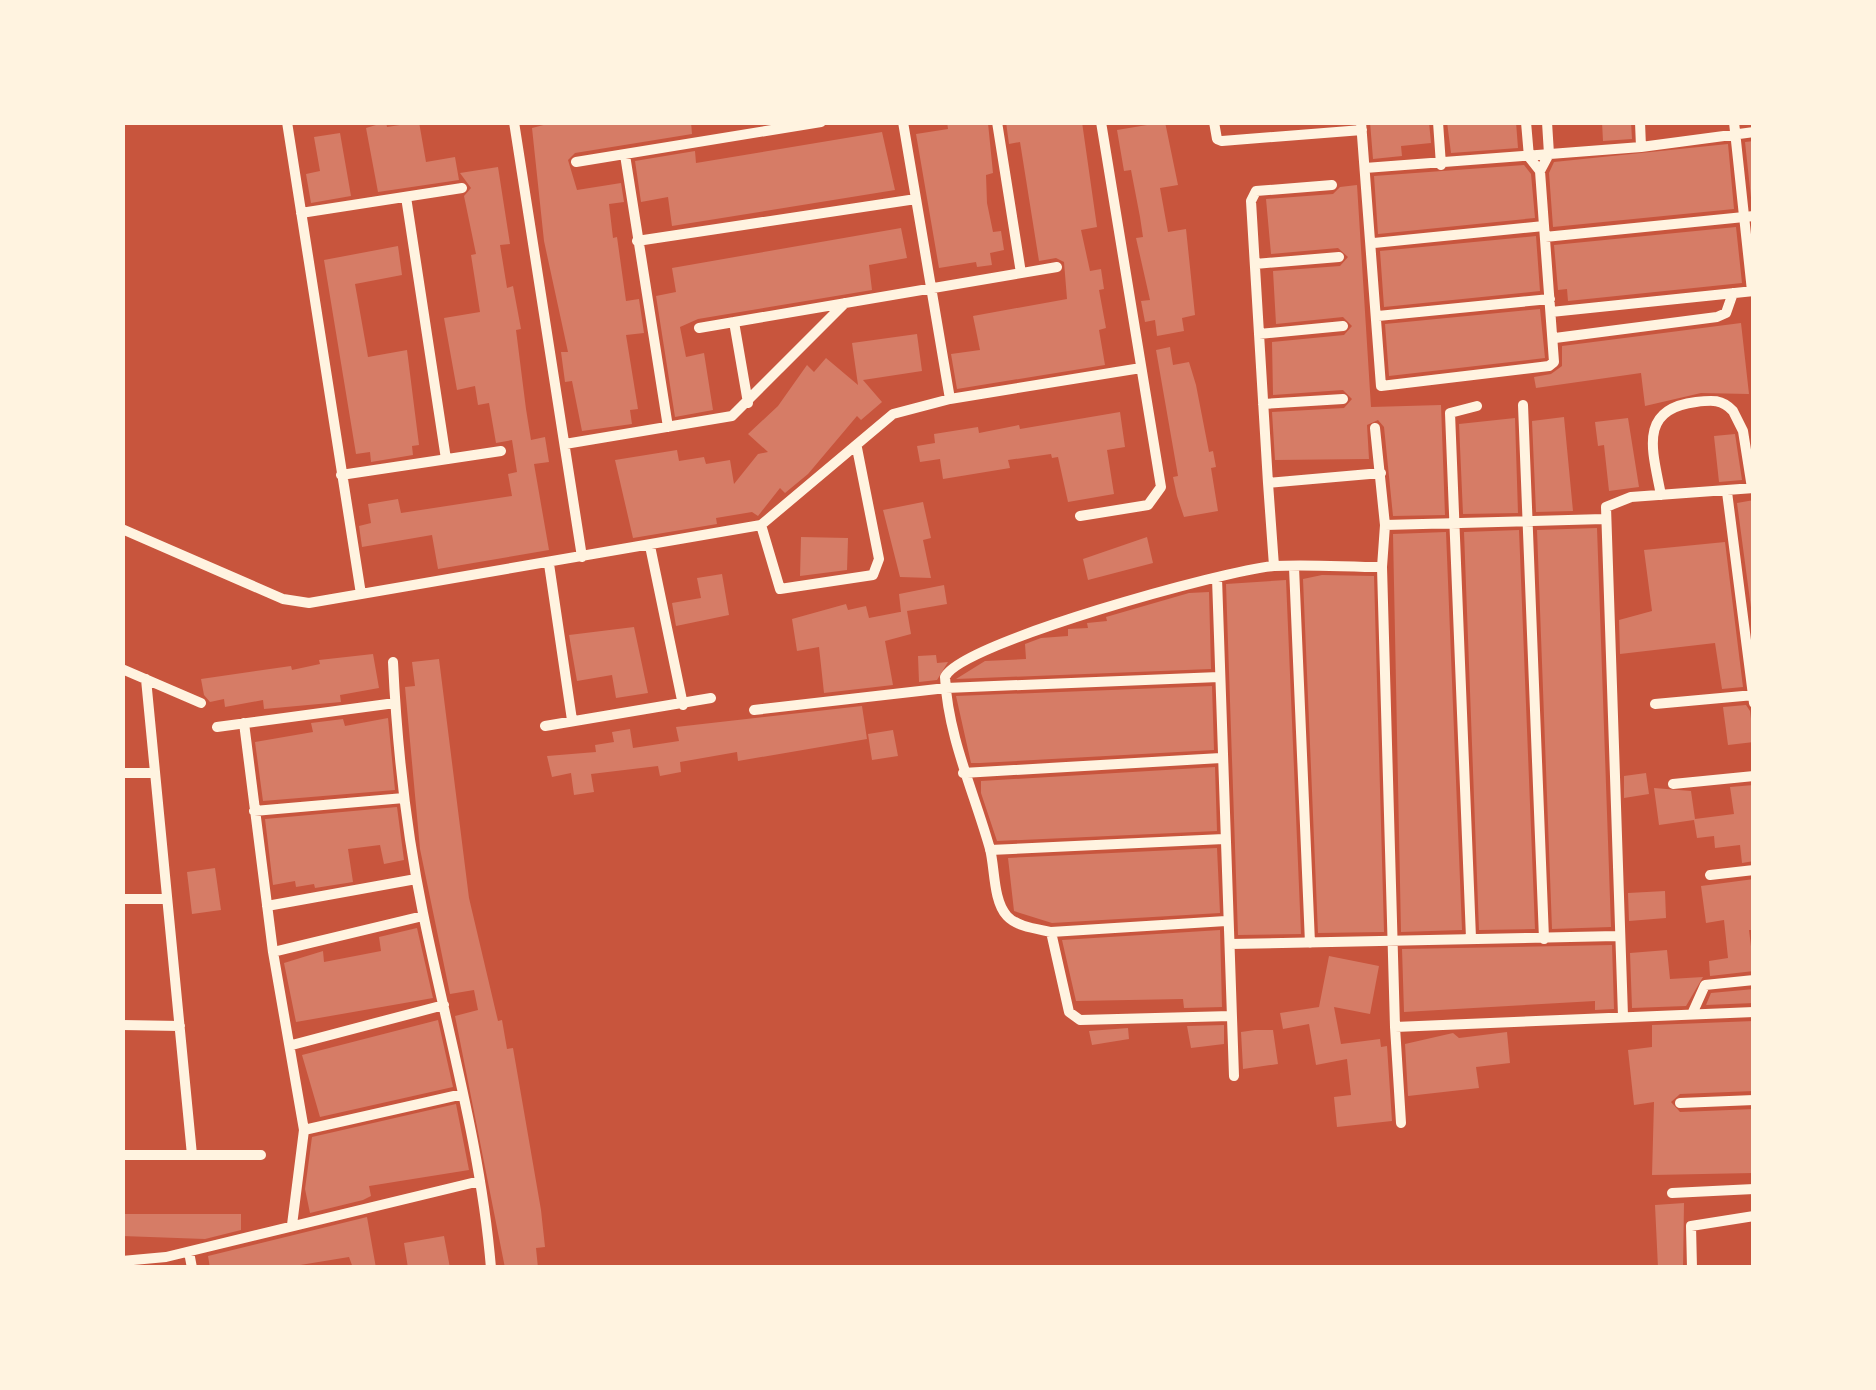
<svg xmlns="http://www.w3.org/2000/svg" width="1876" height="1390" viewBox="0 0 1876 1390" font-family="'DejaVu Sans',sans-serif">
  <rect width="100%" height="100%" fill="#c8553d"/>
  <path fill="#d67c66" d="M386,122l1,5 32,-5 7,40 29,-5 4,23 -81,12 -12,-64z
    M555,122h136l1,12 -117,19 -7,7 9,30 44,-7 3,19 -15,2 4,34 4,-1 9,64 13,-2 5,34 -18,2 12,74 -8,1 2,14 -50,7 -10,-50 -7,1 -4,-30h7l-24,-111 -12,-113z
    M947,122l41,1 5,50 -7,2 1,28 6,29 8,-1 3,19 -14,3 2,12 -15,2 -1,-5 -37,6 -23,-134 32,-5z
    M1006,122h76l15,105 -16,3 9,41 11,-2 3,20 -5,1 7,38 -7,2 6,35 -148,24 -6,-35 29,-4 -7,-34 94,-17 -3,-37 -8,-4 -17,3 -19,-119 -11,2z
    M1165,122l13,63 -18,3 8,44 18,-3 9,86 -13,3 2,13 -27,5 -2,-16 -10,2 -4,-21 9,-1 -14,-62 7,-1 -3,-20 -9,-47 -7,1 -7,-41z
    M1370,122h59l2,21 -30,3 1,10 -29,3z
    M1447,122h69l2,26 -67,5z
    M1602,122h29l1,17 -29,2z
    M882,132l13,58 -223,36 -4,-29 -27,5 -6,-41 60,-10 1,12z
    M340,133l11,63 -40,7 -5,-29 14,-3 -6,-34z
    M1754,141v66h-2l-7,-65z
    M1728,144l6,65 -181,18 -4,-54 5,-11z
    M1524,165l7,9 4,44 -157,16 -4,-58z
    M498,167l12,77 -10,1 7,43 6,-2 8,43 -5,1 10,79 5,31 14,-3 4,25 -15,2 15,86 -111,19 -6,-34 -70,12 -3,-21 12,-3 -3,-19 30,-5 3,14 111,-17 -4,-22 9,-2 -5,-32 -16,3 -7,-40 -11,2 -3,-19 -18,4 -13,-72 36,-6 -9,-57 5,-1 -12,-58 7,-8 -11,-15z
    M1357,185l14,222 70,-2 4,110 -52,1 -9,-89 -6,-7 -11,5 2,34 -94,1 -3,-48 72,-4 8,-9 -9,-9 -70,5 -1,-53 72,-7 8,-9 -9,-9 -67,7 -3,-53 67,-5 8,-9 -10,-9 -67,6 -5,-55 67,-5 7,-7z
    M1736,227l6,56 -174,18 -1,-12 -9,1 -4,-45z
    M901,228l6,30 -38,7 3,25 -174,29 -18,8 6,30 18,-4 9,57 -38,7 -19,-121 20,-4 -4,-24z
    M1536,236l4,55 -156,16 -4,-56z
    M398,246l4,29 -47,9 13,73 39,-7 12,95 -7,1 1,9 -42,7 -1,-10 -14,2 -32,-194z
    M1540,309l5,49 -156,18 -4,-52z
    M1741,323l8,71 -48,-1 -56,13 -4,-33 -105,15 -2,-11 17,-3 11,-8v-20z
    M917,334l5,37 -59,9 19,22 -21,18 -4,-4 -49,58 -23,19 -5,-5 -22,28 -6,-4 -36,6 1,6 -84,14 -18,-78 62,-10 2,11 25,-4 2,7 24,-4 4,24 24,-30 10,-2 -20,-18 30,-28 29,-41 7,7 12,-14 32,27 -6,-42z
    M1170,347l3,18 16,-3 7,23 13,67 4,-1 3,16 -5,1 7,43 -34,6 -7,-21 -4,-19 5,-1 -22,-126z
    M1120,412l5,35 -18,3 7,44 -46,8 -10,-45 -6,1 -1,-4 -43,6 2,8 -67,11 -3,-20 -20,3 -3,-16 18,-3 -1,-9 44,-7 1,6 40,-8 1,4z
    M1564,417l9,94 -37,1 -4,-91z
    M1515,418l3,95 -55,1 -4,-90z
    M1628,418l11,69 -30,4 -5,-46 -6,1 -3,-24z
    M1735,434l7,46 -23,2 -5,-46z
    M1754,500v130l-17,-127z
    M923,502l8,36 -8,2 8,38 -31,-1 -17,-67z
    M1597,528l14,399 -59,2 -15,-399z
    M1519,530l16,399 -56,1 -15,-398z
    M1446,532l16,398 -61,2 -8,-398z
    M801,537l47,1 -1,32 -47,6z
    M1147,537l6,26 -65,17 -5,-21z
    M1725,542l18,145 -21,2 -7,-46 -95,11 -1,-34 33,-9 -8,-61z
    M722,574l7,41 -53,11 -4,-23 29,-5 -4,-20z
    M1322,575l52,1 10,356 -66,1 -15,-354z
    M1286,580l15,354 -63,1 -12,-351z
    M944,585l3,19 -40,7 4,23 -26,7 8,44 -69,8 -5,-46 -22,4 -5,-32 54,-15 2,6 18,-4 3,12 36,-7 -4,1 -2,-18z
    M1209,592l2,77 -255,10 29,-18 41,-2 -1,-15 16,-6 27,-2v-7l20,-1 -1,-5 20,-2 -1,-4 83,-24z
    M634,627l14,66 -32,5 -4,-23 -35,6 -8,-46z
    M373,654l6,34 -39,7 1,7 -77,7 -1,-9 -38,7 -1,-8 -14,3 -6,-7 -3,-16 90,-13 1,4 28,-6 -1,-4z
    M936,655l1,8 11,-1 -11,18 -18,2 -1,-26z
    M439,659l30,239 29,123 4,-1 5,29 6,-1 28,162 4,37 -9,1 2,20h-33l-50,-252 23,-6 -4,-20 -24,4 -30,-145 -15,-162 10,-1 -3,-24z
    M1212,686l2,64 -234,13h-9l-15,-67z
    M1746,705l4,6 4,31 -26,3 -5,-38z
    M862,706l5,33 -129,22 -1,-9 -57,10 1,10 -21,4 -2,-10 -67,8 3,18 -20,3 -3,-22 -19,4 -5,-21 49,-4 -1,-7 19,-3 -2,-10 18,-3 3,19 46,-7 -3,-14z
    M388,718l7,72 -132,11 -8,-59 58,-10 -2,-9 32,-4 2,7z
    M893,730l5,26 -26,4 -4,-26z
    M1215,767l2,64 -220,10 -16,-48v-12z
    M1646,773l3,21 -25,4v-22z
    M1754,785v76l-12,2 -2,-18 -25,3 -1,-12 -17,2 -3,-18 -35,5 -5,-37 37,3 4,28 39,-5 -4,-27z
    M397,807l7,53 -20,4 -4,-19 -32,4 5,33 -38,6 -1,-4 -18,3 -1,-6 -22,4 -8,-66z
    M1217,848l3,65 -168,10 -38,-12 -6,-53z
    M215,868l6,42 -29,4 -5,-42z
    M1754,879v51h-5l5,41 -44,5 -1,-15 19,-3 -4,-38 -18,3 -5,-37z
    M1665,891l1,27 -37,3 -1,-28z
    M417,928l16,70 -137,24 -12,-59 39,-12 1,11 57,-11 -2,-14z
    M1220,930l2,77 -38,1 -1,-9 -107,2 -14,-61z
    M1612,945l2,64 -19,1v-9l-191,11 -2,-63z
    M1667,950l3,29 33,-2 -17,29 -54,2 -2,-55z
    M1329,956l50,10 -9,48 -36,-7 7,37 39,-5 1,8 6,-1 5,75 -55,6 -3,-30 17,-2 -4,-36 -31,6 -7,-41 -26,5 -3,-16 39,-6z
    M1754,989v14l-48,2 5,-12z
    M438,1020l15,67 -133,30 -18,-62z
    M1754,1021v70l-74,3 -9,8 9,10 74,-3v64l-102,2 2,-73 -20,3 -6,-55 24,-3v-22z
    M1224,1025v19l-33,4 -4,-22z
    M1128,1028l1,11 -37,6 -3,-14z
    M1255,1030h18l5,34 -35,5 -2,-37z
    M1507,1032l3,31 -34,4 3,21 -71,8 -3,-52 48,-11 6,5z
    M456,1104l13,66 -100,16 2,10 -8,4 -53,13 -5,-24 7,-52z
    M1684,1203l-1,65h-25l-3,-63z
    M122,1214h119v16l-36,9 -83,-3z
    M367,1217l9,51h-23l-4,-11 -67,11h-72l-2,-12z
    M444,1236l6,32h-42l-4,-25z"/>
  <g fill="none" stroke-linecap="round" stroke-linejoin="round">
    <path stroke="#fff3e0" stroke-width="10" d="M287,122l74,472
      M514,122l68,435
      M903,122l47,277
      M997,122l24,151
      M1214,122l3,17 5,2 140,-11
      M1361,122l20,264 168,-20 5,-4 -14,-191 9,-17
      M1438,122l3,43
      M1526,122l3,35 11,14
      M1547,122l2,32
      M1640,122l1,25
      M1734,122l18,169
      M625,155l43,272
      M576,162l245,-40
      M1365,168l276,-21 113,-15
      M406,197l40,262
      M301,213l161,-25
      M1545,237l209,-21
      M637,241l279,-42
      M1374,243l170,-17
      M1255,264l84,-7
      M1551,312l203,-21
      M1378,316l172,-17
      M734,322l14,81
      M699,328l358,-61
      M1259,334l84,-8
      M1555,338l162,-21 9,-4 7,-20
      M1263,404l80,-5
      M1523,405l21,534
      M1375,428l10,97 -3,42 13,460 359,-15
      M565,444l167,-28 113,-113
      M341,475l160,-24
      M1268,483l-17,-282 5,-10 76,-6
      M1727,492l27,211
      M1661,495c-8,-43 -24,-86 35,-93 16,-2 26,-3 37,9l10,20 9,57
      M1080,516l68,-11 13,-18 -60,-365
      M761,525l19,64 93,-14 6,-16 -22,-111
      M1385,525l219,-6
      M122,529l161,70 26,4 452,-78 132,-111 57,-15 191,-31
      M650,546l33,159
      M549,564l23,156
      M1274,566l-6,-83 113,-10
      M1294,567l16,376
      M1217,578l17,498
      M393,662c4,84 13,168 30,251 24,118 58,234 68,355
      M122,669l79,34
      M146,679l46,476
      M1655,704l99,-9
      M754,710l192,-22 273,-11
      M244,723l29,229 31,178 -12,95
      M545,726l166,-28
      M217,727l178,-24
      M122,773h33
      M963,773l258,-15
      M1673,784l81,-8
      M254,811l150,-13
      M990,850l234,-11
      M1710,875l44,-5
      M122,899h45
      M267,906l149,-27
      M1051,932l175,-11
      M1471,938l-21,-525 27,-7
      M1230,944l387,-8
      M273,952l150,-36
      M1692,1014l13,-29 49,-5
      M1231,1016l-151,4 -11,-8 -18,-80c-13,-3 -34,-5 -44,-16 -14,-15 -12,-48 -17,-67 -16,-57 -42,-112 -45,-172 15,-34 284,-108 329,-111 36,-2 72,1 108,1
      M1623,1016l-17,-509 25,-10 123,-9
      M122,1025l58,1
      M1395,1027l6,96
      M292,1045l152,-40
      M1680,1103l74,-3
      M304,1130l159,-36
      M122,1155h139
      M1672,1193l82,-4
      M189,1252l3,16
      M122,1261l44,-4 314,-76
      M1692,1268l-1,-42 63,-10"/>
  </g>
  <rect width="1876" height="1390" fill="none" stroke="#fff3e0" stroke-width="250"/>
</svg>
